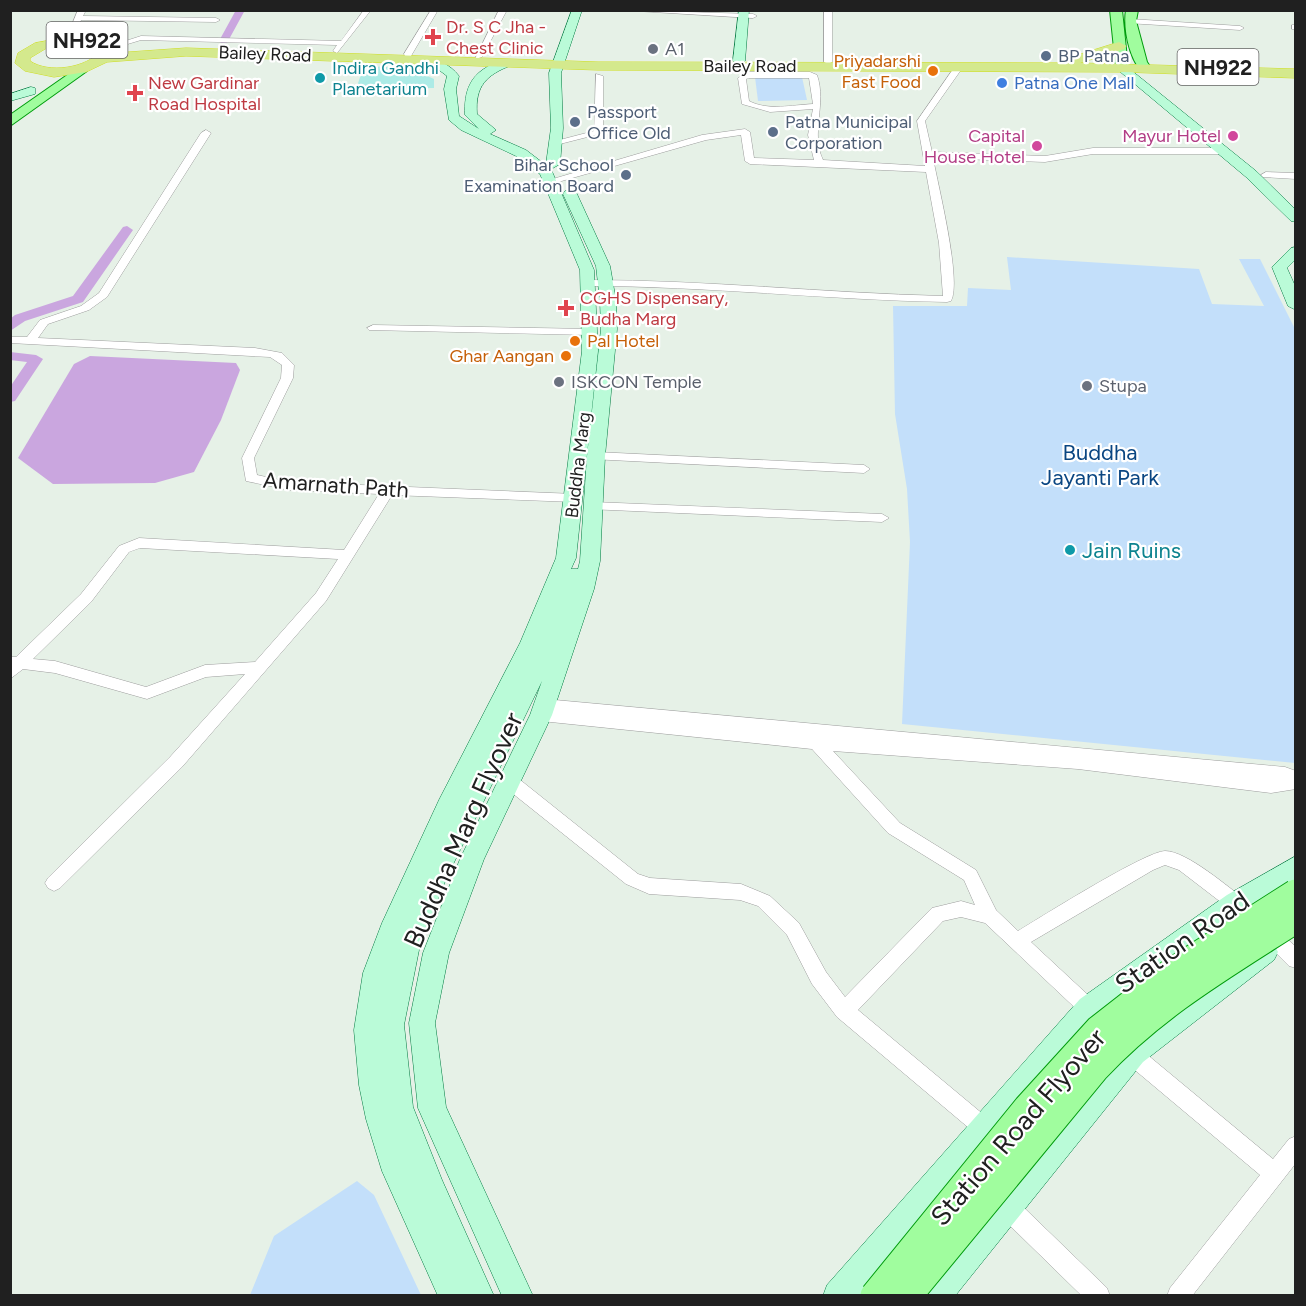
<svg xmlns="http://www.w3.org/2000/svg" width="1306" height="1306" viewBox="0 0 1306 1306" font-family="Figtree,sans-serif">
  <rect width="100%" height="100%" fill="#e6f1e7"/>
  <path fill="#acebe6" d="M364,66l45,2 25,11v9l-78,1z"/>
  <path fill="#c3dffa" d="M755,77h47l5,23 -49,1z
    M1007,257l192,12 13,35 52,2 -25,-47h21l35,70v434l-393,-39 8,-182 -3,-53 -12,-75 -2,-108h74l1,-18 43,2z
    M357,1181l17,14 47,100h-171l24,-59z"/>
  <path fill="#caa6df" d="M90,356l146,7 4,7 -19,50 -27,52 -39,11 -102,1 -35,-26 56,-94z"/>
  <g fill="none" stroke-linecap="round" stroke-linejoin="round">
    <path fill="#caa6df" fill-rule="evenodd" d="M236,10h9l-18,33h-6l-2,-2z
      M127,226l6,4 -50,72 -58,19 -15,10v-12l5,-4 58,-19 50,-69z
      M10,352l26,3 7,4 -28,42 -5,1v-15l17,-25 -17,-2z"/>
    <g stroke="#9d9d9d" stroke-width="1">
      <path id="street" d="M78,10h8l-3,6 133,2 4,2 -4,2 -135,-2 -10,22h-6z
        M364,10h7l-34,43 -4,-2 4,-6 -196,-5 -33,10 -4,-2 37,-12 200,5z
        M431,10h7l-27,46h-6l-1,-2z
        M499,10h8l-25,47 -7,2z
        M620,10l133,4 4,2 -4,2z
        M824,10h8v52l-4,2 -4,-2z
        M1130,19l110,7 4,2 -4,2 -113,-7z
        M1292,25h4v4h-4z
        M956,65l7,2 -38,54 7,31 113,4 48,-8h131l5,3 -5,3h-131l-48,8 -112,-4c5,27 29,123 18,143l-4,1c-120,-2 -239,-16 -359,-16l-5,-3 5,-3c119,0 236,13 355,16l-4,-53 -13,-71 -176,-8 -5,-3 -4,-26 -35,5 -155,44 -5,-3 156,-46 43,-6 5,3 4,26 60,2 -6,-25 5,-26 -43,3 -28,-8 -4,-26 10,-6h62l7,3c10,29 -7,58 6,85l102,6 -8,-45zM749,78h60l4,26c-21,1 -45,7 -64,-3l-3,-22z
        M596,74l7,2v57l-51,13v-4l42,-11z
        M206,130l5,3 -104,164 -18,13 -41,14 -10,14 217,10 27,5 12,12 -1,13 -39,80 3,17 32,7 286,12 7,4 -7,4 -183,-7 -66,106 -144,166 -122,121 -6,3 -6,-3 -3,-5 3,-5 122,-121 75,-83 -39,3 -59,22 -92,-26 -32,-4 -13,10v-22h6l65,-63 38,-48 20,-8 205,12 35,-56 -90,-4 -43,-9 -4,-23 39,-80 1,-13 -12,-8 -260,-14v-6h17l13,-17 41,-14 18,-13 102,-160zM140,548l198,11 -22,34 -61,69 -50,3 -59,22 -91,-26 -22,-2 58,-57 38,-50z
        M1266,172l30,1v6l-33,-2 -2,-2z
        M373,325l217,4 6,3 -6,3 -221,-5 -2,-2z
        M596,452l268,13 6,4 -6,4 -273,-14 -1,-3z
        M593,502l289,12 7,4 -7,4 -294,-13 -2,-3z
        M544,699l741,68 11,4v18l-25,4 -193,-24 -245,-18 67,72 76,47 20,40 22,21c23,-14 128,-80 147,-80 22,0 64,37 82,50l3,6 -3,6 -6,2 -6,-2 -56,-43 -14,-5 -12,5 -122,72 71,66 3,6 -3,6 -7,3 -7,-3 -103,-97 -24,-6 -18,4 -85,89 132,110 3,7 -3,7 -7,3 -7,-3 -139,-117 -25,-33 -25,-49 -29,-29 -18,-6 -91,-6 -23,-10 -124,-99 -2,-5 2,-5 6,-2 6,2 124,99 12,4 91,6 29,12 29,27 27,49 19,25 87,-89 29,-7 14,4 -11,-25 -76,-47 -76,-84 -271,-28 -6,-2 -2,-4 6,-6 -3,-4 2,-4z
        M1267,924l6,2 23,21v21l-7,-2 -28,-28 -3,-6 3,-6z
        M1128,1039l7,2 15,16 123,102 16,-20 7,-3v27l-104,133h-25l3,-8 90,-113 -124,-104 -18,-23 3,-7z
        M1007,1196l8,3 92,89 3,8h-28l-83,-81 -3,-8 3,-8z"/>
    </g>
    <g stroke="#037b42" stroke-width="1">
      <path id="secondary" d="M572,10h10l-21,63 2,55 -3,36 -7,4 -7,-4 5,-36 -2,-55z
        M739,10h10l-4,51 -6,3 -6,-3z
        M422,57c15,3 27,6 37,19l-3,13 3,27 20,13 -14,-14c-1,-24 5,-41 28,-51 7,-2 12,-5 19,-3v4c-26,10 -37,21 -35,49l19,16 -6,4 36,16 25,19 43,101 4,81 -22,207 -5,11h7l2,-8 7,-105 14,-127 -1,-28 -4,-35 -33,-72 2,-3h10l2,3 33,72 6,35 1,28 -12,127 -5,105 -6,28 -42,126 -68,144 -35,94 -14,70 11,84 87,189h-31l-84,-188 -9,-85 14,-70 37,-94 70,-144 12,-34 -96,198 -26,66 -16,80 9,82 29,73 52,116h-56l-56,-125 -16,-52 -7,-34 -5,-55 9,-57 19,-50 57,-123 81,-157 36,-85 26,-207 -2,-81 -40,-96 -24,-18 -55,-26 -12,-10 -5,-31 3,-13 -12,-9 -17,-5 -2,-2z
        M1118,66h8l130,105 40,39v12l-5,-1 -45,-44 -128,-107z
        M31,87l4,1v6l-25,7v-7z
        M1296,247v12l-9,9 9,20v22l-8,-4 -16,-39 19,-19z
        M1296,856v23l-51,32 -147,106 -239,279h-36l4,-11 253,-286 147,-104z
        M1265,940l9,4 4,8 -4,8 -131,102 -188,234h-35l4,-11 199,-241 133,-100z"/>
    </g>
    <g stroke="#009c0d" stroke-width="2">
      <path id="primary" d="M1110,10h12l6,58 -6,4 -6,-4z
        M1126,10h12l-2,11 11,41 4,6 -2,3h-8c-12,-14 -18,-43 -15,-61z
        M83,64l4,1v6l-77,55v-11z"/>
    </g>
    <g stroke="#d0de23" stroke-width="1">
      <path id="highway" d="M79,35l28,5 8,13 71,-5 412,14 474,1 -3,-3 2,-3 48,-15 7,4 -2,3 -44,14 216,6v9l-174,-6 -524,-2 -412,-14 -79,6 -21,10 -32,5 -29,-6 -10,-8 3,-10 17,-10zM68,44h23l10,7c-15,17 -52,23 -71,10v-3l15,-9z"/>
    </g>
    <use href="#street" fill="#fff" fill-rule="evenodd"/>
    <use href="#secondary" fill="#bafbd8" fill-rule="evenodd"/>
    <use href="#primary" fill="#a0fd9e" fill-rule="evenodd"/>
    <use href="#highway" fill="#d4e98d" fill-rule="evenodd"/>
    <g stroke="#009c0d" stroke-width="31" stroke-linecap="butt">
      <path id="primary-bridge" d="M875,1296l153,-188 71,-78 73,-57 124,-79
        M907,1296l188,-228c60,-64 128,-103 201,-150"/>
    </g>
    <use href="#primary-bridge" stroke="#a0fd9e" stroke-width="29"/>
  </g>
  <g fill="#e0444e" stroke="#fff" stroke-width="2">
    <path d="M430 28h6v6h6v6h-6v6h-6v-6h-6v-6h6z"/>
    <path d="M132 84h6v6h6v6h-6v6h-6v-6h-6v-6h6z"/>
    <path d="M563 299h6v6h6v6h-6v6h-6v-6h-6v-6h6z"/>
  </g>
  <g fill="#6b7280" stroke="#fff" stroke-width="2">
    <circle cx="653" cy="49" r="6"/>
    <circle cx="559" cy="382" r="6"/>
    <circle cx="1087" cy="386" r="6"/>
  </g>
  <g fill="#5c6f8a" stroke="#fff" stroke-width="2">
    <circle cx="1046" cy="56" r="6"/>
    <circle cx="575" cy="122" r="6"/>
    <circle cx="773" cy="132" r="6"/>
    <circle cx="626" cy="175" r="6"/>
  </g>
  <g fill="#e8710a" stroke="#fff" stroke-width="2">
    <circle cx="933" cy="71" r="6"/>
    <circle cx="575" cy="341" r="6"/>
    <circle cx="566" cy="356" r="6"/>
  </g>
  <g fill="#0f9aa8" stroke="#fff" stroke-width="2">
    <circle cx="320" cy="78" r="6"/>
    <circle cx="1070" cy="550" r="6"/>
  </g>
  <circle fill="#3f7fe0" stroke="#fff" stroke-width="2" cx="1002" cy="83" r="6"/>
  <g fill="#d1479c" stroke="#fff" stroke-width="2">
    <circle cx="1233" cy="136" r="6"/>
    <circle cx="1037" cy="146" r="6"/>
  </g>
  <g text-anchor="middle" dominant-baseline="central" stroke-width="4.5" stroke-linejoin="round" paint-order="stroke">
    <g font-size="18" fill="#be3a42" stroke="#fff" text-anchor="start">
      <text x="446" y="27">Dr. S C Jha -<tspan x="446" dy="21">Chest Clinic</tspan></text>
      <text x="148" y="83">New Gardinar<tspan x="148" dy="21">Road Hospital</tspan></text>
      <text x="580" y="298">CGHS Dispensary,<tspan x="580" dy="21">Budha Marg</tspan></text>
    </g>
    <g font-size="18" fill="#5b616d" stroke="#fff" text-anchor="start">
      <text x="665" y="49">A1</text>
      <text x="571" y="382">ISKCON Temple</text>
      <text x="1099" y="386">Stupa</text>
    </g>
    <g font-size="18" fill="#202020" stroke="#fff">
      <text transform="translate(265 54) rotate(2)">Bailey Road</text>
      <text x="750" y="66">Bailey Road</text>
      <text transform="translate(578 465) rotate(-83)">Buddha Marg</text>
    </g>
    <g font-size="18" fill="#4e5e75" stroke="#fff" text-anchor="start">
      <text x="1058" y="56">BP Patna</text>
      <text x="587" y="112">Passport<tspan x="587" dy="21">Office Old</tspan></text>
      <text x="785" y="122">Patna Municipal<tspan x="785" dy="21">Corporation</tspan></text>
      <text x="614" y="165" text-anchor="end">Bihar School<tspan x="614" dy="21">Examination Board</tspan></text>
    </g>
    <g font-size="18" fill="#c56008" stroke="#fff" text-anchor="end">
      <text x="921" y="61">Priyadarshi<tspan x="921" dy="21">Fast Food</tspan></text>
      <text x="587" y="341" text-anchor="start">Pal Hotel</text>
      <text x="554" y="356">Ghar Aangan</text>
    </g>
    <g font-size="18" fill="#0d838f" stroke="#fff" text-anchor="start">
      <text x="332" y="68">Indira Gandhi<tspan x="332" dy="21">Planetarium</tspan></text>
    </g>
    <g font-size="18" fill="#366cbe" stroke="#fff" text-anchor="start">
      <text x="1014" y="83">Patna One Mall</text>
    </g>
    <g font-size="18" fill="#b23c85" stroke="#fff" text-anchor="end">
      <text x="1025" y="136">Capital<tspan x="1025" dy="21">House Hotel</tspan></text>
      <text x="1221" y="136">Mayur Hotel</text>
    </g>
    <g fill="#fff" stroke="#636363" stroke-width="1.5">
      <rect x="46.5" y="22" width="81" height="36" rx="4.5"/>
      <rect x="1177.5" y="49" width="81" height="36" rx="4.5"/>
    </g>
    <g font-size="21" font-weight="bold" fill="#202020">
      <text x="87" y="40">NH922</text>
      <text x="1218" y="67">NH922</text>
    </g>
    <g font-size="22" fill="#0a4682" stroke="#fff">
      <text x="1100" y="452">Buddha<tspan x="1100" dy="25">Jayanti Park</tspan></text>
    </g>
    <g font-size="22" fill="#202020" stroke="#fff">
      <text transform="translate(336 485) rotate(4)">Amarnath Path</text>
    </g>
    <g font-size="22" fill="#0d838f" stroke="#fff" text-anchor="start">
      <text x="1082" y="550">Jain Ruins</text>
    </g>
    <g font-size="27" fill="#202020" stroke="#fff">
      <text transform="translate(463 830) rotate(-66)">Buddha Marg Flyover</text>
      <text transform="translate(1182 942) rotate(-35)">Station Road</text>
      <text transform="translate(1018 1127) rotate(-49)">Station Road Flyover</text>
    </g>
  </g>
  <rect width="1306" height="1306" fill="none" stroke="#202020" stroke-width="24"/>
</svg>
